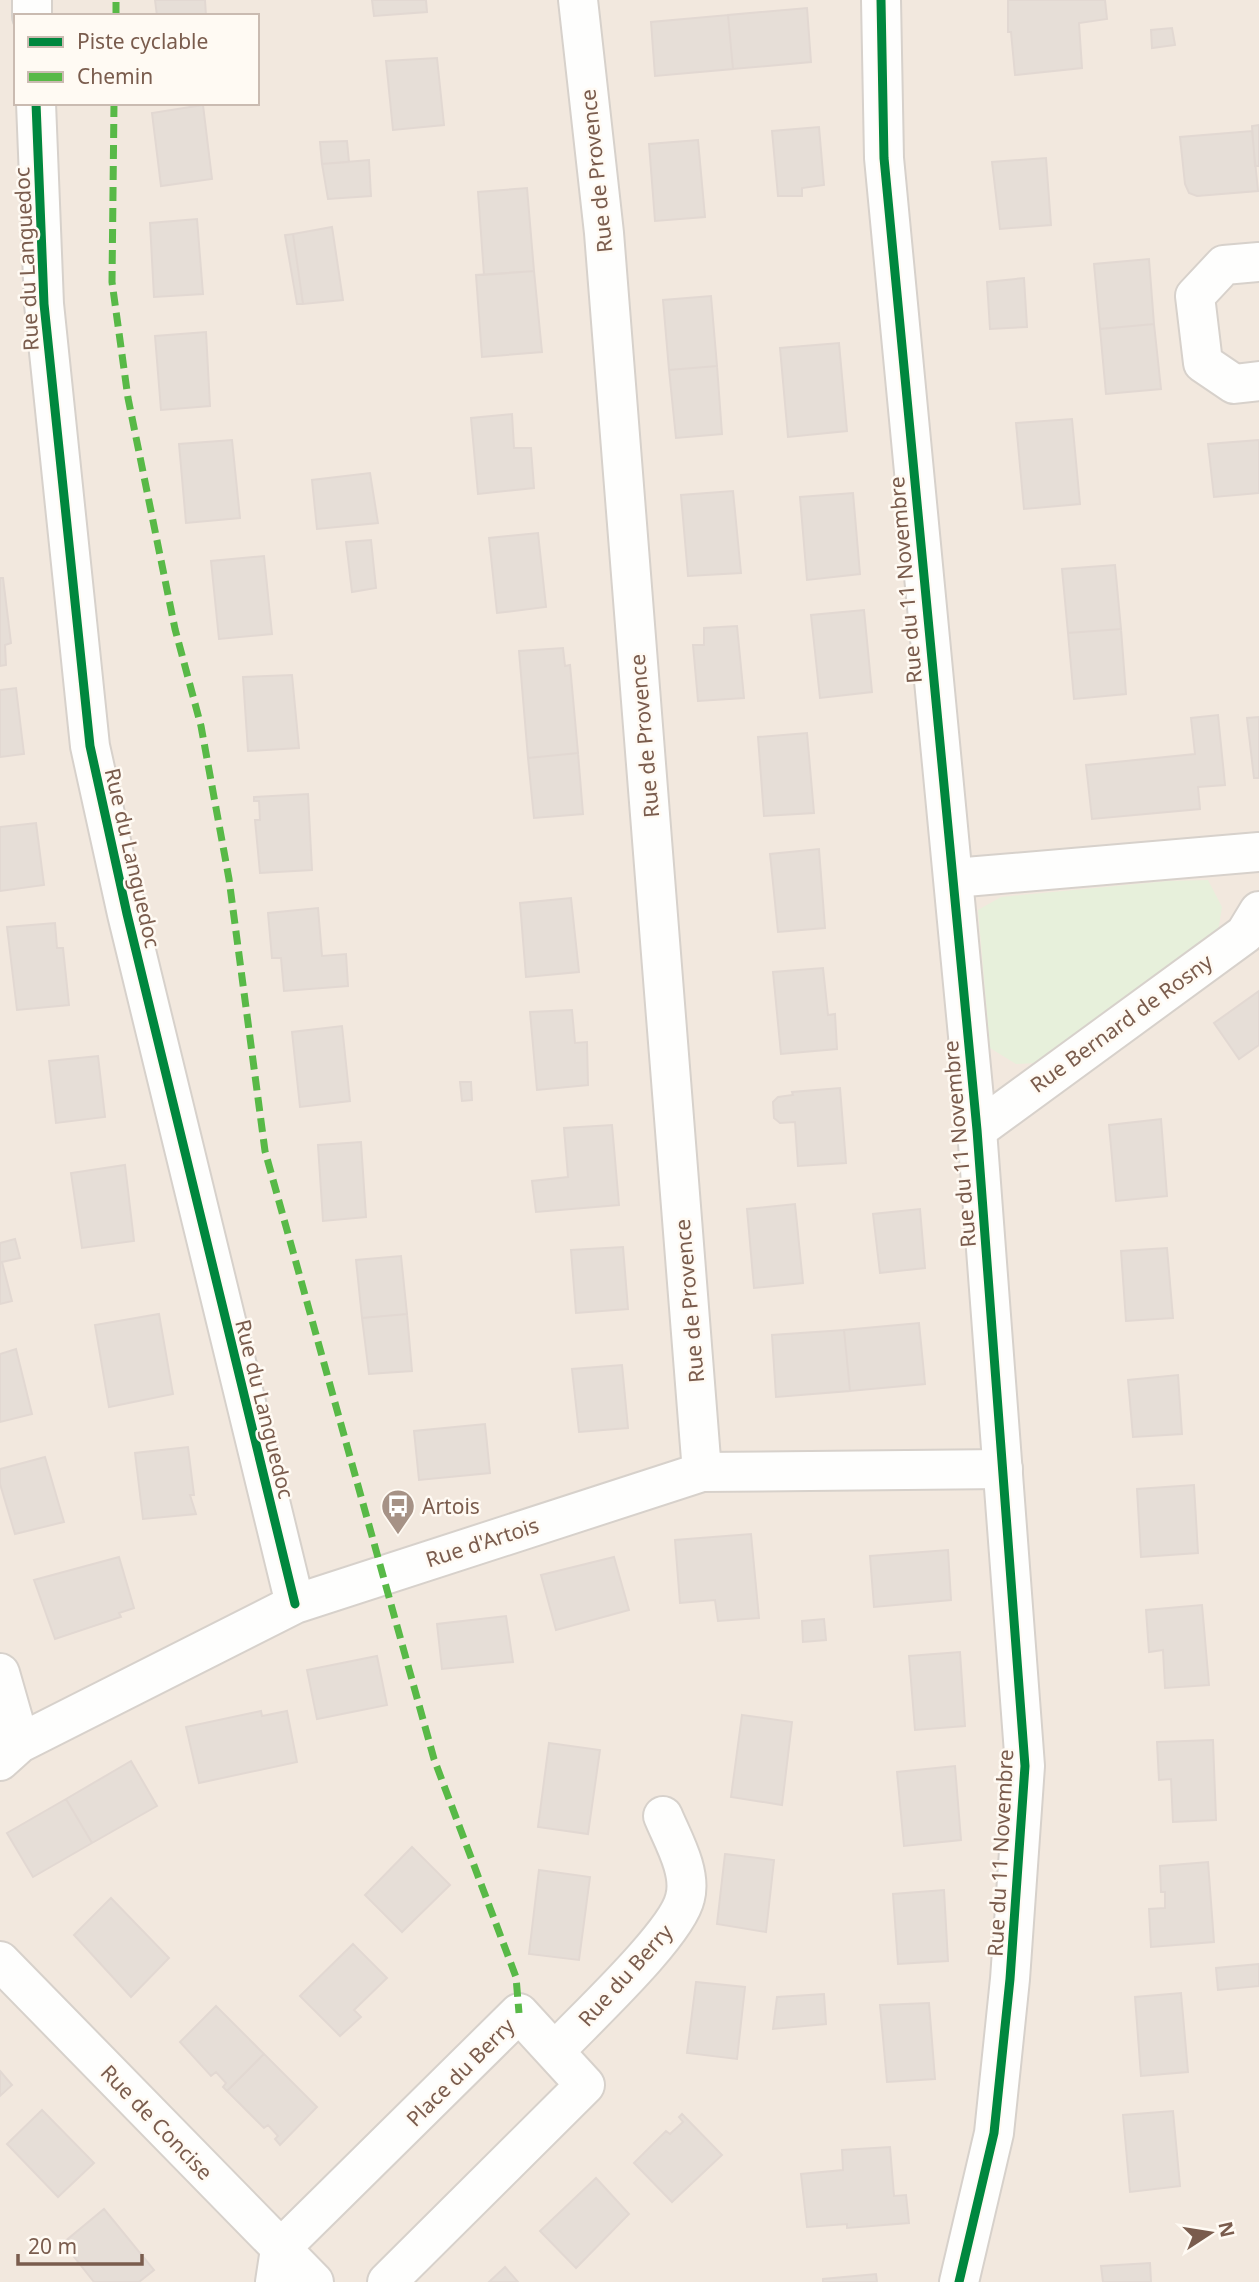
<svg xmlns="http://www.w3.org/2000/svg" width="1259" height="2282" viewBox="0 0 1259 2282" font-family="'Noto Sans',sans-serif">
  <rect width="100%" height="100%" fill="#f9f5f0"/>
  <path fill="#f2e8de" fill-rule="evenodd" d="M0,0h1259v2282h-1259zM16,16h241v87h-241z"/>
  <path fill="#e7f0db" d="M1208,880l14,27 -4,25 -179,131 -23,1 -26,-16 -12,-138 23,-13 167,-16z"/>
  <path fill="#e6ded7" stroke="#e2d8d2" stroke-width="2" d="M155,0h50l1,16h-49z
    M372,0h54l1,12 -53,4z
    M1008,0h97l2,19 -28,4 3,45 -67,7 -4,-43h-3z
    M807,8l4,54 -78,7 -5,-54z
    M728,15l5,54 -78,7 -4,-54z
    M1172,28l3,17 -23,3 -1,-18z
    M437,58l7,67 -51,5 -7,-69z
    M203,105l9,74 -51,7 -9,-73z
    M1259,125v41h-4l-3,-40z
    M819,127l5,58 -22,3v8h-24l-6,-65z
    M1252,131l6,60 -61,5 -8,-3 -4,-9 -5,-47z
    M698,140l7,77 -50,4 -6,-77z
    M347,141l2,21 -27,2 -2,-22z
    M1046,158l5,67 -51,4 -8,-67z
    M369,160l2,36 -43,3 -6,-35z
    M527,188l7,83 -50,4 -6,-83z
    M197,219l6,75 -49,3 -4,-74z
    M332,227l11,73 -40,4 -10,-70z
    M293,234l10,70h-6l-12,-69z
    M1149,259l5,65 -54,5 -6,-65z
    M534,271l8,81 -60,5 -6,-82z
    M1024,278l3,49 -37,2 -3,-47z
    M711,296l6,70 -48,4 -6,-70z
    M1154,324l7,65 -55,5 -6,-65z
    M206,332l4,74 -49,4 -6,-74z
    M839,343l8,88 -59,6 -8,-89z
    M717,366l5,68 -46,4 -7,-68z
    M512,414l2,34h17l3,40 -56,6 -7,-76z
    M1072,419l8,85 -56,5 -8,-86z
    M232,440l8,78 -54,5 -7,-79z
    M1259,440v53l-45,4 -6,-53z
    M370,473l8,50 -61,6 -5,-49z
    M733,491l8,82 -53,3 -7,-81z
    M853,493l7,81 -53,6 -7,-83z
    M538,533l8,74 -49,6 -8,-75z
    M371,540l5,48 -24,4 -6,-50z
    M264,556l8,78 -53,5 -8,-78z
    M1115,565l6,64 -53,4 -6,-64z
    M0,578h3l8,65 -6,2 1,20 -6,1z
    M864,610l8,82 -52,6 -9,-83z
    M737,626l7,72 -46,3 -5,-56h11v-17z
    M1121,629l5,65 -52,5 -6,-66z
    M563,648l2,18 5,-1 8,88 -50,5 -9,-107z
    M292,675l7,73 -51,3 -5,-74z
    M16,688l8,66 -24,3v-67z
    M1218,715l7,70 -27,2 2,22 -108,10 -6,-54 109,-11 -4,-36z
    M1259,717v61h-5l-7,-60z
    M807,733l7,80 -50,3 -6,-79z
    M578,753l5,61 -49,4 -6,-60z
    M308,794l4,76 -52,3 -5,-53h5l-1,-19h-5v-4z
    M36,823l8,62 -44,6v-64z
    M819,849l6,79 -47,4 -8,-78z
    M571,898l8,74 -53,5 -6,-74z
    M318,908l4,48 24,-2 2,32 -64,5 -3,-33h-9l-4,-45z
    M55,923l2,25h6l6,57 -52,5 -10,-83z
    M823,968l5,47 7,-1 2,35 -56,5 -8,-82z
    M1259,991v54l-20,14 -25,-36z
    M572,1010l3,33 12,-1 1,43 -51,5 -7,-78z
    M342,1026l8,75 -50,6 -8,-75z
    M98,1056l7,61 -49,6 -7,-62z
    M460,1082h11l1,18 -10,1z
    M840,1088l6,75 -48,3 -3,-44 -15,1 -6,-5 -1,-16 5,-5 15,-2 -1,-3z
    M1161,1119l6,77 -51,5 -7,-76z
    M612,1125l7,80 -83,7 -4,-31 36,-4 -4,-49z
    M361,1142l5,75 -43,4 -5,-76z
    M125,1165l9,76 -52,7 -11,-75z
    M795,1204l8,79 -49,5 -7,-79z
    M920,1209l5,59 -45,5 -7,-59z
    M15,1239l5,19 -18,4 10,39 -12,3v-61z
    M623,1247l5,62 -52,4 -5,-63z
    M1167,1248l6,70 -47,3 -5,-70z
    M401,1256l6,58 -45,4 -6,-58z
    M159,1314l14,80 -64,13 -14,-82z
    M407,1314l5,57 -43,3 -7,-56z
    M919,1323l6,61 -75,7 -6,-61z
    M844,1330l6,61 -74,6 -4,-62z
    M16,1349l16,65 -32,8v-68z
    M622,1365l6,63 -49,4 -7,-63z
    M1178,1375l4,59 -49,3 -5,-57z
    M485,1424l5,49 -71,7 -5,-49z
    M188,1447l6,48h-4l6,19 -53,5 -8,-66z
    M45,1457l19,65 -49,12 -15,-50v-15z
    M1194,1485l4,68 -57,4 -4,-68z
    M751,1534l8,84 -41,3 -3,-21 -35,3 -5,-63z
    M948,1550l3,50 -77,7 -4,-51z
    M119,1557l15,51 -15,5 2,4 -66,22 -21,-59z
    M614,1557l15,53 -73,20 -15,-55z
    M1202,1605l7,80 -44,3 -2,-38 -14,2 -3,-42z
    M506,1616l7,46 -71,7 -5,-45z
    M824,1619l2,21 -23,2 -1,-21z
    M960,1652l5,74 -50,4 -6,-74z
    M377,1656l10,49 -70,14 -10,-49z
    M261,1711l1,5 25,-5 10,51 -98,21 -13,-56z
    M742,1715l50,7 -10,83 -51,-8z
    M1213,1740l3,80 -43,2 -2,-43 -12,1 -2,-38z
    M549,1743l51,7 -12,84 -50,-7z
    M131,1761l26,45 -65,37 -26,-44z
    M955,1766l6,74 -57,6 -7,-74z
    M66,1799l26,44 -59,34 -26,-44z
    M412,1847l38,38 -48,47 -37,-37z
    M725,1854l49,6 -8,72 -49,-8z
    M1208,1862l6,80 -63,5 -2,-38 16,-1v-16h-4l-1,-26z
    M539,1870l51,7 -11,83 -50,-6z
    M944,1890l4,71 -50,3 -5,-70z
    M111,1898l58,60 -38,39 -57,-62z
    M353,1944l34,34 -33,32 7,7 -21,19 -40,-40z
    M1259,1964v22l-41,4 -2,-22z
    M696,1982l49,5 -8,72 -50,-6z
    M1181,1993l7,79 -47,4 -6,-79z
    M824,1994l2,30 -53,5 4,-32z
    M929,2003l6,76 -48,3 -7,-77z
    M216,2006l48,48 -37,37 -4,-4 3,-4 -10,-11 -5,4 -31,-34z
    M264,2054l53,53 -37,38 -5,-6 3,-3 -10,-11 -4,3 -37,-37z
    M0,2071l12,14 -12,11z
    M42,2110l52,53 -36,34 -51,-53z
    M1173,2111l7,75 -50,6 -7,-77z
    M682,2114l40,41 -50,47 -38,-39 32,-32 4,3 13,-12 -4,-5z
    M890,2147l4,49 12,-1 3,28 -62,5v-4l-40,3 -6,-53 42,-4 -1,-20z
    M596,2178l33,36 -53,54 -36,-37z
    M104,2209l50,61 -15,12h-45l-31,-39z
    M1150,2263l1,19h-48l-2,-16z
    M505,2267l13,15h-29z
    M876,2274l1,8h-54v-3z"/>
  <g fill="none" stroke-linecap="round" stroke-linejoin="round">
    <g stroke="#d7d1cb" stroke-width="42">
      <path id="minor" d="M32,0v16
        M578,0l26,233 98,1239
        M36,103l8,201 46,442 37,168 168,690
        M1259,262l-35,3 -29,31 8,67 31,21 25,-3
        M954,878l305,-26
        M977,1130l268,-196 14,-23
        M0,1673l20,70
        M0,1761l20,-18 275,-139 407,-132 301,-3
        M0,1961l314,321
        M556,2050c29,-31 121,-116 129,-152 7,-26 -12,-58 -22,-82
        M275,2282l5,-33 239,-236 66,72 -198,197"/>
    </g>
    <g stroke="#d7d1cb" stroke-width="42">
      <path id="tertiary" d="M881,0l3,158 93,972 48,636 -15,213 -16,154 -35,149"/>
    </g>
    <use href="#minor" stroke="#fefefd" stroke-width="38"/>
    <use href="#tertiary" stroke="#fefefd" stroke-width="38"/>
    <path stroke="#58b947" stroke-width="7" stroke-dasharray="14 7" stroke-linecap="butt" d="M116,16v-16
      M114,103l-2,179 16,116 47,231 26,97 28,153 36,272 169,608 82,218 3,36"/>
    <g stroke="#fffaf3" stroke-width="13">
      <path id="cycleway" d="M881,0l3,158 93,972 48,636 -15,213 -16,154 -35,149
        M36,103l8,201 46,442 37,168 168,690"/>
    </g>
    <use href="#cycleway" stroke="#00873e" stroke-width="9"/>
  </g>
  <defs>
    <g id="bus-pin" transform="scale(1.75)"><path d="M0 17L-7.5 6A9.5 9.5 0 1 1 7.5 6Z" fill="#a69286" stroke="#fffaf3"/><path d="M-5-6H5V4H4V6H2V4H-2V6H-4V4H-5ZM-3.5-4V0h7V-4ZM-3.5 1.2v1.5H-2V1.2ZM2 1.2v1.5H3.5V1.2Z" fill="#fff"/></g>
  </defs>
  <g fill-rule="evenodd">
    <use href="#bus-pin" x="398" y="1506"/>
  </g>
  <g text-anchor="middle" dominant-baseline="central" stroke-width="5" stroke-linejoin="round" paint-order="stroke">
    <g font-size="21" fill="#7a5c4d" stroke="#fffaf3">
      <text transform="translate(596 171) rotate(-96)">Rue de Provence</text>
      <text transform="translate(26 259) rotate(-93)">Rue du Languedoc</text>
      <text transform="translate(905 580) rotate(-95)">Rue du 11 Novembre</text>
      <text transform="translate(644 736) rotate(-95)">Rue de Provence</text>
      <text transform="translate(133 858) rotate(77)">Rue du Languedoc</text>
      <text transform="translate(1121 1023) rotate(-36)">Rue Bernard de Rosny</text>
      <text transform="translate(959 1144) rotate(-95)">Rue du 11 Novembre</text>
      <text transform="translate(689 1301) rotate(-95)">Rue de Provence</text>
      <text transform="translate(265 1409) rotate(76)">Rue du Languedoc</text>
      <text transform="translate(482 1542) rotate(-18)">Rue d'Artois</text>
      <text transform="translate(1000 1853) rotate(-87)">Rue du 11 Novembre</text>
      <text transform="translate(625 1975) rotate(-48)">Rue du Berry</text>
      <text transform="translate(460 2072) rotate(-45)">Place du Berry</text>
      <text transform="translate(157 2122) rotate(46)">Rue de Concise</text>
    </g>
    <g font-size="21" fill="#7a5c4d" stroke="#fffaf3" text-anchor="start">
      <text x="422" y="1506">Artois</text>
    </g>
  </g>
  <rect x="14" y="14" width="245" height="91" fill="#fffaf3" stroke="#cabbb1" stroke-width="2"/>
  <rect x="28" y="37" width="35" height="10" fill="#00873e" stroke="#cabbb1" stroke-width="2"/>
  <text x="77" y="49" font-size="21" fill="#7a5c4d">Piste cyclable</text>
  <rect x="28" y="72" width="35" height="10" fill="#58b947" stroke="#cabbb1" stroke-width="2"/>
  <text x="77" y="84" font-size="21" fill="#7a5c4d">Chemin</text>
  <g transform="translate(1210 2233) rotate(78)" stroke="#fffaf3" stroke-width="5" paint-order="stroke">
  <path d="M0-5L12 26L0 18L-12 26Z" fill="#7a5c4d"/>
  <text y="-10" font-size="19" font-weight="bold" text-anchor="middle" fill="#7a5c4d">N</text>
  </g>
  <path d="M18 2254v10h124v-10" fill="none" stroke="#7a5c4d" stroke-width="3.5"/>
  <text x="28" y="2254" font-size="21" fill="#7a5c4d" stroke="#fffaf3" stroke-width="5" paint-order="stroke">20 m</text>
</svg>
